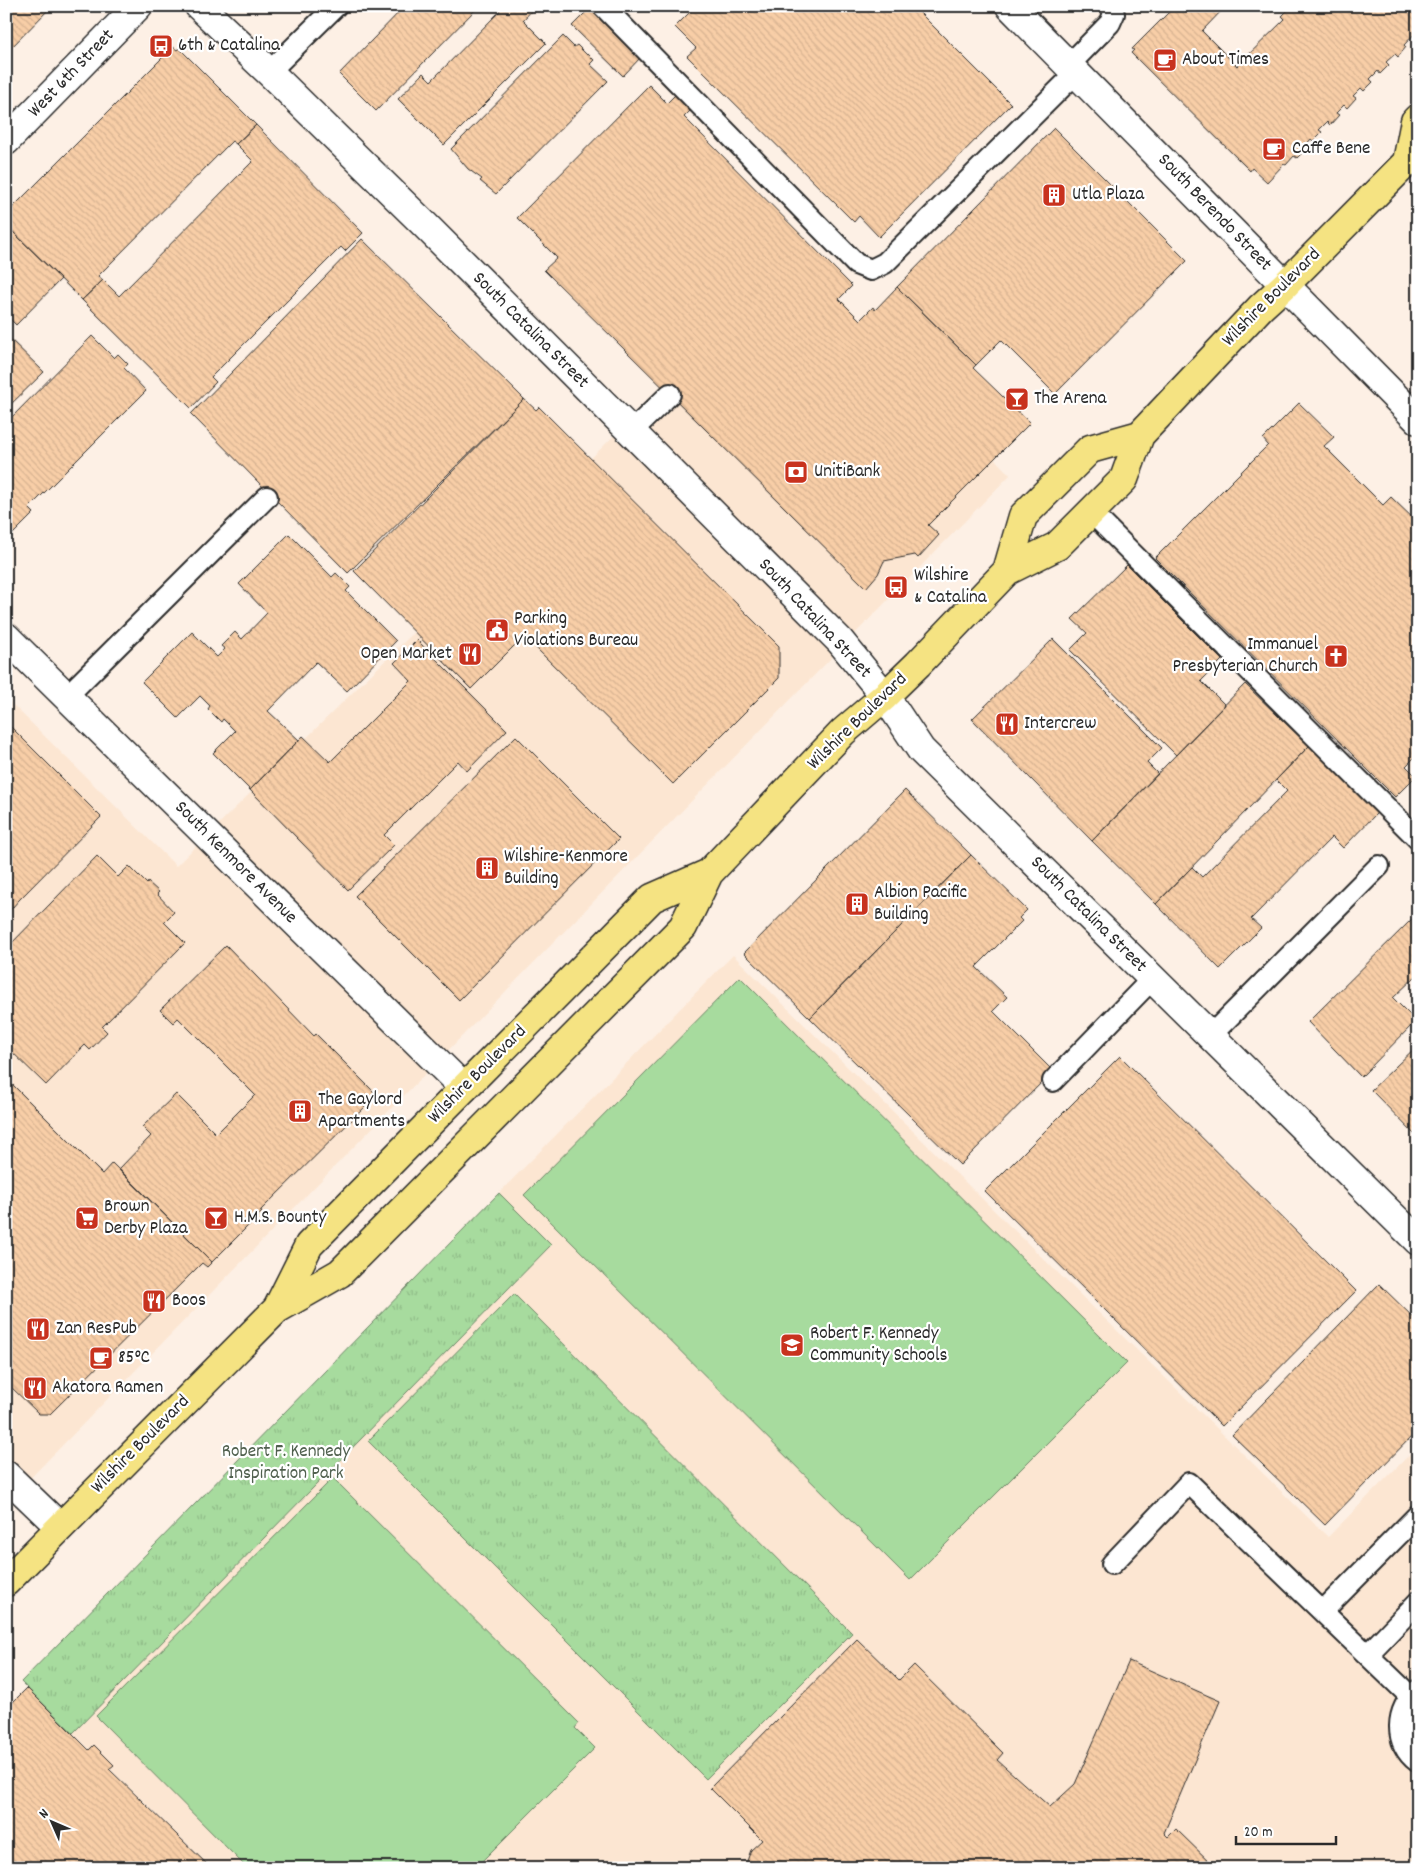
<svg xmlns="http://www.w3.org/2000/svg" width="1424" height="1874" viewBox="0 0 1424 1874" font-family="Dekko,sans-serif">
  <defs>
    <pattern id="grass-tufts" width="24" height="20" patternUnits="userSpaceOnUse" patternTransform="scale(1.25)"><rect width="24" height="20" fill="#a7db9e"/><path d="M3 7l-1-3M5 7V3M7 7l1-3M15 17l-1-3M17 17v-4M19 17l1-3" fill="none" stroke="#90bc88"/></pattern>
    <pattern id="building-back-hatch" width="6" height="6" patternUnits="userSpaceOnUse" patternTransform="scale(1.25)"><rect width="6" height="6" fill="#f8cea7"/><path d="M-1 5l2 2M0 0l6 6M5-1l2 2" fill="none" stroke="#d5b190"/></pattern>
  </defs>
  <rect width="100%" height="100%" fill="#fdf0e5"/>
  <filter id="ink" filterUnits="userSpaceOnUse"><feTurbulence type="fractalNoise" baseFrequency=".02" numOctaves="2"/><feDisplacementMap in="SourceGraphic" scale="10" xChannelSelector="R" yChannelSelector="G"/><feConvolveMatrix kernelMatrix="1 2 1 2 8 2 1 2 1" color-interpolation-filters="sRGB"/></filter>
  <g filter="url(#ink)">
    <path fill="#fce6d2" d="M798,255l212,220 -1004,1028v-805l170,168z
      M733,955l595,582 90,-91v422h-1206l-139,-135 478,-488 -52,-52z"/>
    <path fill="url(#grass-tufts)" stroke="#698364" d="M499,1193l52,52 -478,488 -52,-51z
      M514,1294l338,339 -146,146 -338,-338z"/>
    <path fill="#a7db9e" stroke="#698364" d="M740,977l387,386 -217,217 -386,-385z
      M333,1478l246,245 -4,5 20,20 -120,120h-228l-151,-152z"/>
    <path fill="url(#building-back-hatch)" stroke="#2b2b2b" d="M6,6h46l-46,47z
      M405,6h74l-103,105 -37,-37z
      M496,6h40l-13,14 23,23 -102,102 -46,-46 25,-26 8,8 69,-70z
      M592,6l50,50 -19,20 -51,-50z
      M696,6h217l98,98 -132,133 -20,-21 -5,6 -167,-166 9,-8 -21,-21z
      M1175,6h51l-24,25 35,35 48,-47 -3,-3 10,-10h123l3,3v21l-14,15 2,2 -8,10 -3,-3 -9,8 3,3 -9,9 -2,-3 -8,8 3,3 -9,9 -3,-3 -8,8 3,2 -9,10 -3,-3 -8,8 3,2 -9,10 -3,-3 -8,8 3,2 -9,9 -2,-2 -7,8 2,2 -9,9 -3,-2 -8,9 -2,-1 -17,18 -15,-14 -2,3 -119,-118 3,-3 -2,-1z
      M563,36l11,11 3,-2 10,10 1,-1 6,6 -4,4 18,17 -112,113 -16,-13 2,-2 -14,-10 -17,-20z
      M173,47l4,3 2,-2 77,77 -20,19 -4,-3 -134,135 5,4 -21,20 -76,-75v-11z
      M649,85l18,18 8,-8 16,15 -7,7 168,169 -13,13 21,21 13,-13 2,3 22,-23 79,78 -3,3 57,55 -102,102 11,10 -21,23 -3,-3 -31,6 -6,13 -12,14 -322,-318 13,-12 -40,-40z
      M256,125l107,108 -18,18 -4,-4 -130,130 5,5 -25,26 -109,-108 21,-20 16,16 134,-135 -17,-17z
      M1054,128l133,133 -132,133 -54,-54 -25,25 -79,-78z
      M6,225l55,54 -45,46 -10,-10v-82l4,-4z
      M362,239l162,160 -176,174 -157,-159z
      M6,335l38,37 -38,37z
      M92,336l22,22 4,-4 10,10 -4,4 22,23 -117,117 5,5 -28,28v-118z
      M524,399l12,11 3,-3 240,239v32l-106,106 -149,-148 -53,53 -117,-118z
      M1299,403l35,34 -10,9 59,59 8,-8 27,26v231l-12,12 10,10 -21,21 -240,-239 113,-113 -5,-6z
      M289,534l43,43 4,-4 14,14 -4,4 50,50 -49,50 -31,-29 -48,49 31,29 -49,50 -37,-37 22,-22 -12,-12 -2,3 -13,-13 2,-3 -10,-10 -22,22 -36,-36 50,-50 25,25 8,-8 -4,-3 14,-14 7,7 25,-26 -28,-29z
      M1127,565l95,95 -21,21 24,24 -49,50 -106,-105 17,-17 -15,-14z
      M1053,639l109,109 -15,15 11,11 -66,67 -120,-122z
      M417,640l90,90 -40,41 -9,-10 -74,74 10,10 -46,45 -98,-100 53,-54 27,26 81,-81 -17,-18z
      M1245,684l64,62 -153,158 -64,-63z
      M6,722l95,95 -82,83 -13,15z
      M516,736l103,103 -160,161 -104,-104z
      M1309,746l68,67 -34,35 -11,-11 -81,82 10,9 -41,41 -64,-65 36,-37 10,10 85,-86 -11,-11z
      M905,790l66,65 -161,163 -66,-65z
      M971,855l56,55 -8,8 3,3 -46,46 31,30 -14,14 60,60 -93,94 -150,-147z
      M97,856l21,21 11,-11 18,18 1,-2 11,10 -2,2 17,18 -10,10 21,21 -83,84 5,5 -17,18 -5,-5 -39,40 -40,-39v-97z
      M1415,916l3,3v59l-2,-2 -23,22 23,23 -55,56 -53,-55z
      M226,945l88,91 2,-2 61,61 -117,116 2,1 -50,50 -93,-93 32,-33 -9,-9 34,-33 40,40 39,-39 -77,-77 -5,5 -13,-13z
      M1418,1045v93l-47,-48z
      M1120,1056l236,235 -134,135 -237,-235z
      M6,1075l4,3 -2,2 94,94 10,-11 100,99 -5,5 -5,-4 -152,151h-11l-29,-28 -4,3z
      M1379,1284l39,38v108l-93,95 -93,-90z
      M857,1639l42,41 15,-15 89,88 -6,7 53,47 25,-23 54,-123 91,40 -56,132 4,4 8,-8 40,39h-470l1,-7 4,-11 11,-10 -52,-52z
      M27,1688l62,62 5,-5 20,20 -5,4 102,99h-205v-159z"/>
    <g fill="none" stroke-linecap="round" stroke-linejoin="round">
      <g stroke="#2b2b2b" stroke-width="24">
        <path id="lane" d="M603,6l253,258 15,6 14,-7 191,-190
          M1069,65l41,-42 4,-9 -3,-8
          M269,72l67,-66
          M631,432l39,-38
          M1091,512l327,327
          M67,696l200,-199
          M1211,1035l168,-169
          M1053,1081l100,-103
          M1112,1564l77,-81 221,213
          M1323,1611l95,-96
          M1368,1654l50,-52
          M1418,1690c-23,18 -25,54 0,72"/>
      </g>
      <g stroke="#2b2b2b" stroke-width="31">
        <path id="street" d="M1010,6l408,414
          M6,637l458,451
          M6,1475l54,52"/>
      </g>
      <g stroke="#2b2b2b" stroke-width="31">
        <path id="secondary" d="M199,6l70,66 152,149 419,420 45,55 36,54 497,491
          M6,141l132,-135"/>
      </g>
      <g stroke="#2b2b2b" stroke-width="31">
        <path id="primary" d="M1407,162l8,-41 3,-3
          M1007,571l16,-55 67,-67 50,-14
          M277,1309l32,-64 343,-347 57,-25
          M6,1582l271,-273 63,-36 343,-346 26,-54 134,-141 42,-36 33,-32 89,-93 50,-25 67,-67 16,-44 121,-128 23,-21 123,-124 11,-3"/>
      </g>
      <use href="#lane" stroke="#fff" stroke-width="20"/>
      <use href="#street" stroke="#fff" stroke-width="28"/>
      <use href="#secondary" stroke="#fff" stroke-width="28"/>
      <use href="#primary" stroke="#f5e382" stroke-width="28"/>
    </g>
  </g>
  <defs>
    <g id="bus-square" transform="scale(1.25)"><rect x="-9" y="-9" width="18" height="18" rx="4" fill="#c8321e" stroke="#fff"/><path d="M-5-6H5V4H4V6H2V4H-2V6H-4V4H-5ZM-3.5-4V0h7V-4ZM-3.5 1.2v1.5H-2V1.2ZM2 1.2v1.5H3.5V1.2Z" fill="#fff"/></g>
    <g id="cafe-square" transform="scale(1.25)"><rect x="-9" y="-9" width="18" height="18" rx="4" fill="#c8321e" stroke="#fff"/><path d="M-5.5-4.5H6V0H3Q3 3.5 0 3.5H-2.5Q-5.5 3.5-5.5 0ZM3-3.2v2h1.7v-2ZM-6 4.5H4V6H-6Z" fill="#fff"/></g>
    <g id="building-square" transform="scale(1.25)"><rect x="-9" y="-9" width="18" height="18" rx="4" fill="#c8321e" stroke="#fff"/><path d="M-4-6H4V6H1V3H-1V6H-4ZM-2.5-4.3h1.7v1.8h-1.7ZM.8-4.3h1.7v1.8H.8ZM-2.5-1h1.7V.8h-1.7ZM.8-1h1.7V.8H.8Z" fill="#fff"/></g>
    <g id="bar-square" transform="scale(1.25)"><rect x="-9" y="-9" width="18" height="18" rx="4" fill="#c8321e" stroke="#fff"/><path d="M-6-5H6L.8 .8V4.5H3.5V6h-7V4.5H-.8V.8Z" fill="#fff"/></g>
    <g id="bank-square" transform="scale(1.25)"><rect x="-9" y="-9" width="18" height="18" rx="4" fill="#c8321e" stroke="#fff"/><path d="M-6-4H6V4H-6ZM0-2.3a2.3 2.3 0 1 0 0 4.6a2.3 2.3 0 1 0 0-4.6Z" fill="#fff"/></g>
    <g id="civic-square" transform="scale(1.25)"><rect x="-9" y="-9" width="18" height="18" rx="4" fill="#c8321e" stroke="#fff"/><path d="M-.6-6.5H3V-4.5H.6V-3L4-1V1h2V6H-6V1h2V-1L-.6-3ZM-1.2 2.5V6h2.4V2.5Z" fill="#fff"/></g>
    <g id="restaurant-square" transform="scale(1.25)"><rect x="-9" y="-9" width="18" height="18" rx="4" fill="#c8321e" stroke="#fff"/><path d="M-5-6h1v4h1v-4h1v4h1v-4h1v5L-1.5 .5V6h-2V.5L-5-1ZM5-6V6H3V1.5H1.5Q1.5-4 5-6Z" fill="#fff"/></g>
    <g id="church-square" transform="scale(1.25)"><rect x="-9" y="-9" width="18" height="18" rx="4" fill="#c8321e" stroke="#fff"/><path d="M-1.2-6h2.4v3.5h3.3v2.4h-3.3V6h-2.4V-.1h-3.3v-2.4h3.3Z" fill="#fff"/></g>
    <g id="supermarket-square" transform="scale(1.25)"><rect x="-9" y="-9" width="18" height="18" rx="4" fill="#c8321e" stroke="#fff"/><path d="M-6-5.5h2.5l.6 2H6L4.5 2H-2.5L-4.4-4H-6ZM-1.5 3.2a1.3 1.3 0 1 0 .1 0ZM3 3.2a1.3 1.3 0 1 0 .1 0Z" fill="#fff"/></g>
    <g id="school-square" transform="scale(1.25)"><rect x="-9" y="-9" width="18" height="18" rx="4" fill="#c8321e" stroke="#fff"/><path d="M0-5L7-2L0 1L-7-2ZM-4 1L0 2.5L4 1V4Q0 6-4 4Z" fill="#fff"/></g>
  </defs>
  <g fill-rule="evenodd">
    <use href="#bus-square" x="161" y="46"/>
    <use href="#cafe-square" x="1165" y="60"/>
    <use href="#cafe-square" x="1274" y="149"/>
    <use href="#building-square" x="1054" y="195"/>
    <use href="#bar-square" x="1017" y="399"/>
    <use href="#bank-square" x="796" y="472"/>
    <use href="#bus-square" x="896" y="587"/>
    <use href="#civic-square" x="497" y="630"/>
    <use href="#restaurant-square" x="470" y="654"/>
    <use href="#church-square" x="1336" y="656"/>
    <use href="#restaurant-square" x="1007" y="724"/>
    <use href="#building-square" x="487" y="868"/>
    <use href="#building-square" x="857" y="904"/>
    <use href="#building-square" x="300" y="1111"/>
    <use href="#supermarket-square" x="87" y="1218"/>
    <use href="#bar-square" x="216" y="1218"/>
    <use href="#restaurant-square" x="154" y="1301"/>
    <use href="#restaurant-square" x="38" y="1329"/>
    <use href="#school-square" x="792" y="1345"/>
    <use href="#cafe-square" x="101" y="1358"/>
    <use href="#restaurant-square" x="35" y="1388"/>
  </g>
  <g text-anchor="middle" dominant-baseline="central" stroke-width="4.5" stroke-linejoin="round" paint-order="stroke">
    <g font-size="19" fill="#2b2b2b" stroke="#fff" text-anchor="start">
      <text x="178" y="46">6th &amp; Catalina</text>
      <text x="1182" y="60">About Times</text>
      <text x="1292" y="149">Caffe Bene</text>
      <text x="1072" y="195">Utla Plaza</text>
      <text x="1034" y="399">The Arena</text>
      <text x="814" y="472">UnitiBank</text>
      <text x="914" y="576">Wilshire<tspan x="914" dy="22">&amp; Catalina</tspan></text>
      <text x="514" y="619">Parking<tspan x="514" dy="22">Violations Bureau</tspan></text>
      <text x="1318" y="645" text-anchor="end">Immanuel<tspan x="1318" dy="22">Presbyterian Church</tspan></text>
      <text x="452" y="654" text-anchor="end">Open Market</text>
      <text x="1024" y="724">Intercrew</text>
      <text x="504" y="857">Wilshire-Kenmore<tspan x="504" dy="22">Building</tspan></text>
      <text x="874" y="893">Albion Pacific<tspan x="874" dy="22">Building</tspan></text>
      <text x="318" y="1100">The Gaylord<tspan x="318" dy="22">Apartments</tspan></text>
      <text x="104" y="1207">Brown<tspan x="104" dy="22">Derby Plaza</tspan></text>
      <text x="234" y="1218">H.M.S. Bounty</text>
      <text x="172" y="1301">Boos</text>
      <text x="56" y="1329">Zan ResPub</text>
      <text x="810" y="1334">Robert F. Kennedy<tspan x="810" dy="22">Community Schools</tspan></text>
      <text x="118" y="1358">85°C</text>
      <text x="52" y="1388">Akatora Ramen</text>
    </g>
    <g font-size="19" fill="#2b2b2b" stroke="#fff">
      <text transform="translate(72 74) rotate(-46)">West 6th Street</text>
      <text transform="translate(1214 213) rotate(46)">South Berendo Street</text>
      <text transform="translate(1272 298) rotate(-45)">Wilshire Boulevard</text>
      <text transform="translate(530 331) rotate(45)">South Catalina Street</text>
      <text transform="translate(814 619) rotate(47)">South Catalina Street</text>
      <text transform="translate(858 722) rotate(-44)">Wilshire Boulevard</text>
      <text transform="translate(235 863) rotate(45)">South Kenmore Avenue</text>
      <text transform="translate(1088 915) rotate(45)">South Catalina Street</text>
      <text transform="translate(478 1075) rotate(-45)">Wilshire Boulevard</text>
      <text transform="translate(141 1445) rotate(-45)">Wilshire Boulevard</text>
    </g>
    <g font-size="19" fill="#50604e" stroke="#fff">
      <text x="286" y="1452">Robert F. Kennedy<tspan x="286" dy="22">Inspiration Park</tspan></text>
    </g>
  </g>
  <rect width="1424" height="1874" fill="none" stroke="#fff" stroke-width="25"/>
  <rect x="12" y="12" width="1399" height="1849" fill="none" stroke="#2b2b2b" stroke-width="2" filter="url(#ink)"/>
  <g transform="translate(52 1822) rotate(315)" stroke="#ffffff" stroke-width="4" paint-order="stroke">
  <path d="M0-4L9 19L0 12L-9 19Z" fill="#2b2b2b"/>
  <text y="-8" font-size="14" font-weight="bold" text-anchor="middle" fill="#2b2b2b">N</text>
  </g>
  <path d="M1236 1836v8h100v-8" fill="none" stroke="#2b2b2b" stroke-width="2.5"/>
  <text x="1244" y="1836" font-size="15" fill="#2b2b2b" stroke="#ffffff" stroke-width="4" paint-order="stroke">20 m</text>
</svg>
